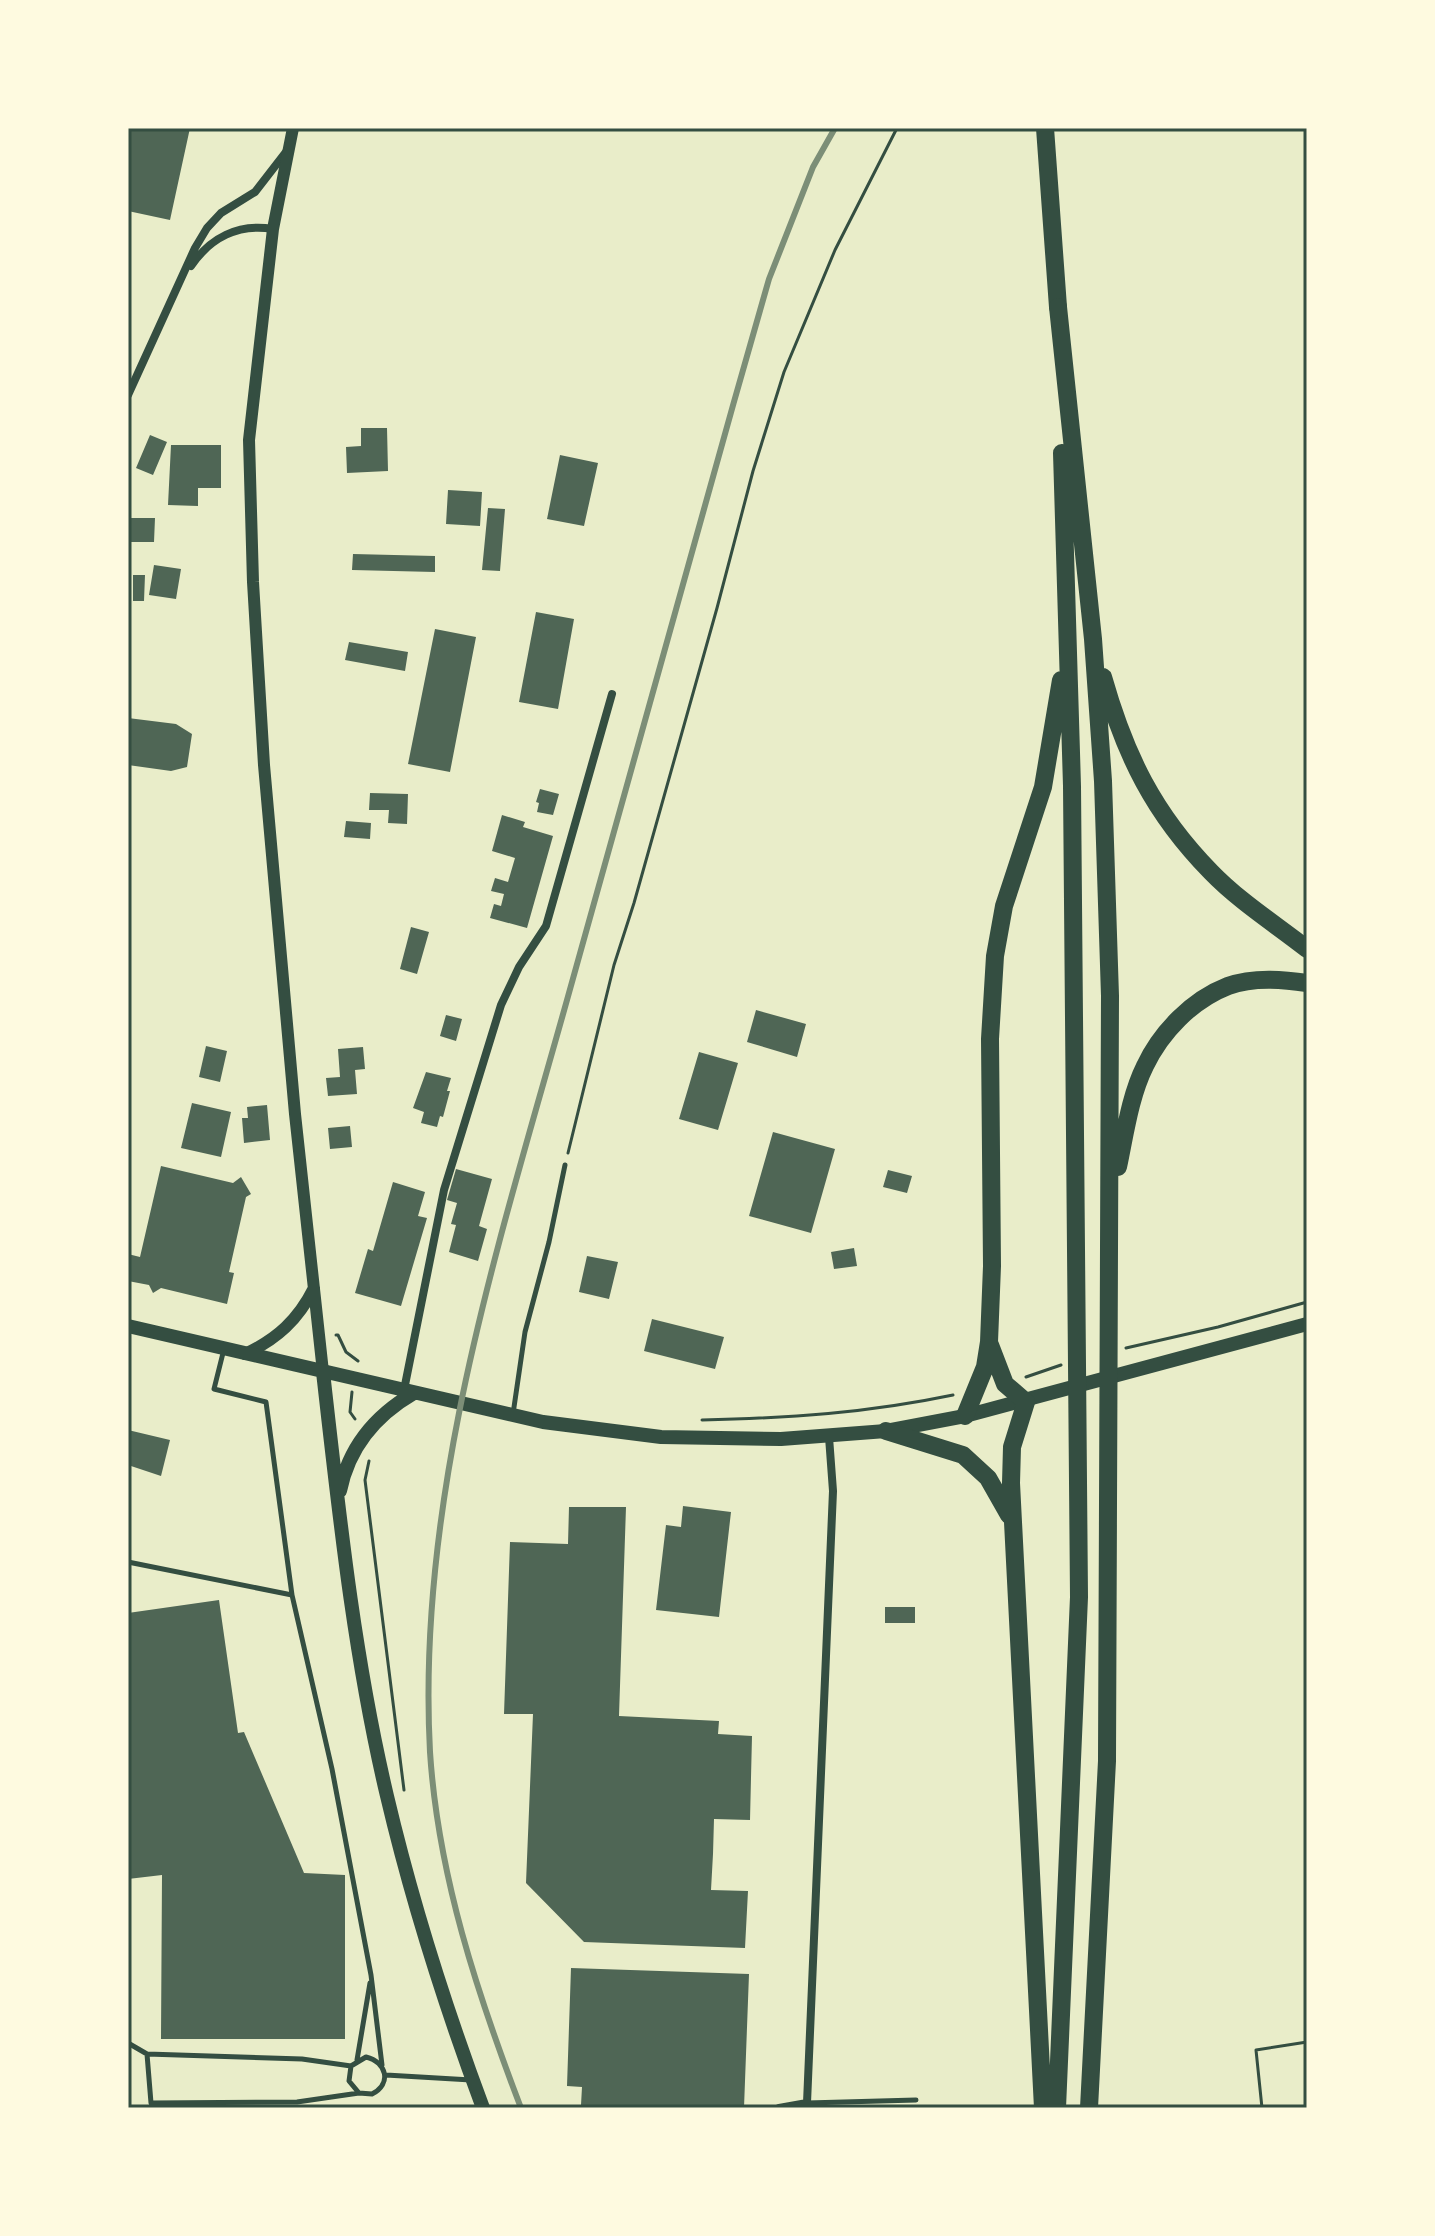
<svg xmlns="http://www.w3.org/2000/svg" width="1435" height="2236" viewBox="0 0 1435 2236" font-family="Raleway,sans-serif">
  <rect width="100%" height="100%" fill="#e9edc9"/>
  <path fill="#4f6655" d="M128,128h62l-20,92 -42,-9z
    M361,428h26l1,43 -41,2 -1,-26 15,-1z
    M150,435l17,7 -14,33 -17,-7z
    M171,445h50v43h-23v18l-30,-1z
    M560,455l38,8 -14,63 -37,-7z
    M448,490l34,2 -2,34 -34,-2z
    M488,508l17,1 -5,62 -18,-1z
    M128,518h27l-1,24h-26z
    M353,554l82,2v16l-83,-2z
    M154,565l27,4 -5,30 -27,-4z
    M133,575h12l-1,26h-11z
    M536,612l38,7 -16,90 -39,-7z
    M435,629l41,8 -26,135 -42,-8z
    M349,642l59,10 -3,19 -60,-11z
    M128,718l48,6 16,10 -5,33 -16,4 -43,-6z
    M540,789l19,5 -6,21 -16,-3 2,-9 -3,-1z
    M370,793l38,1 -1,30 -19,-1 1,-13h-20z
    M502,815l23,7 -2,5 30,9 -26,92 -37,-10 4,-14 7,2 3,-12 -13,-3 4,-13 13,4 7,-24 -23,-7z
    M346,821l25,2 -1,16 -26,-2z
    M411,927l18,5 -12,42 -17,-5z
    M756,1010l50,14 -9,33 -50,-15z
    M446,1015l16,4 -6,22 -16,-5z
    M206,1046l21,5 -7,31 -21,-5z
    M363,1047l2,22 -10,1 2,24 -29,2 -2,-18 14,-1 -2,-28z
    M699,1052l39,11 -20,67 -39,-11z
    M426,1072l25,6 -4,13h3l-7,26 -3,-1 -3,11 -16,-4 3,-11 -11,-4z
    M192,1103l39,9 -10,45 -40,-9z
    M267,1105l3,35 -26,3 -2,-25h6l-1,-11z
    M350,1126l2,21 -22,2 -2,-21z
    M773,1132l62,17 -24,84 -62,-17z
    M161,1166l72,17 8,-6 10,17 -5,3 -17,75 5,1 -7,31 -66,-16 -8,5 -4,-8 -21,-4v-27l12,3z
    M456,1169l36,10 -13,47 8,3 -9,32 -29,-9 7,-27 -5,-1 6,-21 -10,-3z
    M888,1170l24,6 -5,17 -24,-6z
    M393,1182l32,10 -7,24 9,2 -26,88 -46,-13 13,-44 5,2z
    M854,1248l3,18 -23,3 -3,-17z
    M587,1256l31,6 -9,37 -30,-7z
    M652,1319l72,18 -9,32 -71,-18z
    M128,1430l42,10 -9,36 -33,-11z
    M683,1506l48,6 -12,105 -63,-7 10,-85 15,2z
    M569,1507h57l-7,209 100,5 -1,13 34,2 -2,84 -36,-1 -1,35 -2,36 37,1 -3,57 -161,-6 -58,-59 7,-169h-29l6,-172 58,2z
    M219,1600l19,133 6,-1 60,141 41,2v164h-184l1,-164 -34,4v-266z
    M885,1607h30v16h-30z
    M571,1968l178,6 -5,134h-122l-41,-3 1,-18 -15,-1z"/>
  <g fill="none" stroke-linecap="round" stroke-linejoin="round">
    <path stroke="#344e41" stroke-width="3" d="M568,1153l46,-188 20,-62 83,-295 36,-137 31,-99 51,-122 62,-122
      M336,1335h2l8,17 12,9
      M1126,1348l92,-21 89,-25
      M1026,1377l35,-12
      M352,1392l-2,20 5,7
      M702,1420c88,-2 165,-7 251,-25
      M369,1461l-4,19 39,310
      M1262,2108l-6,-58 51,-8"/>
    <path stroke="#344e41" stroke-width="5" d="M513,1414l12,-82 24,-90 16,-77
      M128,1562l164,33 -26,-193 -52,-13 10,-40
      M292,1595l40,174 39,206 11,90
      M128,2043l19,11 155,5 49,7 15,-9c21,5 26,27 6,37l-13,-1 -10,-12 2,-15
      M147,2054l4,49 146,-1 62,-9
      M357,2060l13,-77
      M386,2075l85,5
      M807,2103l109,-3"/>
    <path stroke="#344e41" stroke-width="8" d="M191,266c19,-28 47,-43 82,-37
      M128,395l67,-147 12,-20 14,-15 34,-21 31,-40
      M404,1390l40,-200 57,-185 18,-38 27,-41 66,-232
      M779,2108l28,-5 26,-612 -4,-54"/>
    <path stroke="#344e41" stroke-width="12" d="M293,128l-20,101 -24,211 4,142 11,183 31,349 28,258
      M245,1354c32,-15 53,-34 69,-66"/>
    <path stroke="#344e41" stroke-width="14" d="M128,1326l415,96 118,15 120,2 105,-8 79,-15 342,-92
      M323,1372c16,141 31,285 64,424 25,106 58,210 96,312
      M340,1491c9,-45 36,-76 74,-98"/>
    <path stroke="#344e41" stroke-width="18" d="M1045,128l13,179"/>
    <path stroke="#344e41" stroke-width="18" d="M1058,307l35,332 10,142 7,215 -3,765 -18,347
      M1103,677c22,78 51,137 108,195 28,29 64,52 96,77
      M1118,1167c7,-33 12,-71 27,-101 16,-34 47,-66 83,-80 24,-9 54,-7 79,-3
      M990,1345l15,39 21,18 -14,45 -1,36 32,625
      M965,1416l20,-49 4,-25 3,-76 -2,-227 5,-83 9,-50 39,-119 18,-107
      M886,1431l77,24 25,23 21,37
      M1057,2108l22,-511 -7,-811 -10,-333"/>
    <path stroke="#7c8e77" stroke-width="6" d="M521,2108c-44,-115 -83,-233 -91,-356 -14,-256 69,-509 137,-752 67,-240 133,-481 202,-721l44,-112 22,-39"/>
  </g>
  <rect width="1435" height="2236" fill="none" stroke="#fefae0" stroke-width="260"/>
  <rect x="130" y="130" width="1175" height="1976" fill="none" stroke="#344e41" stroke-width="3"/>
</svg>
